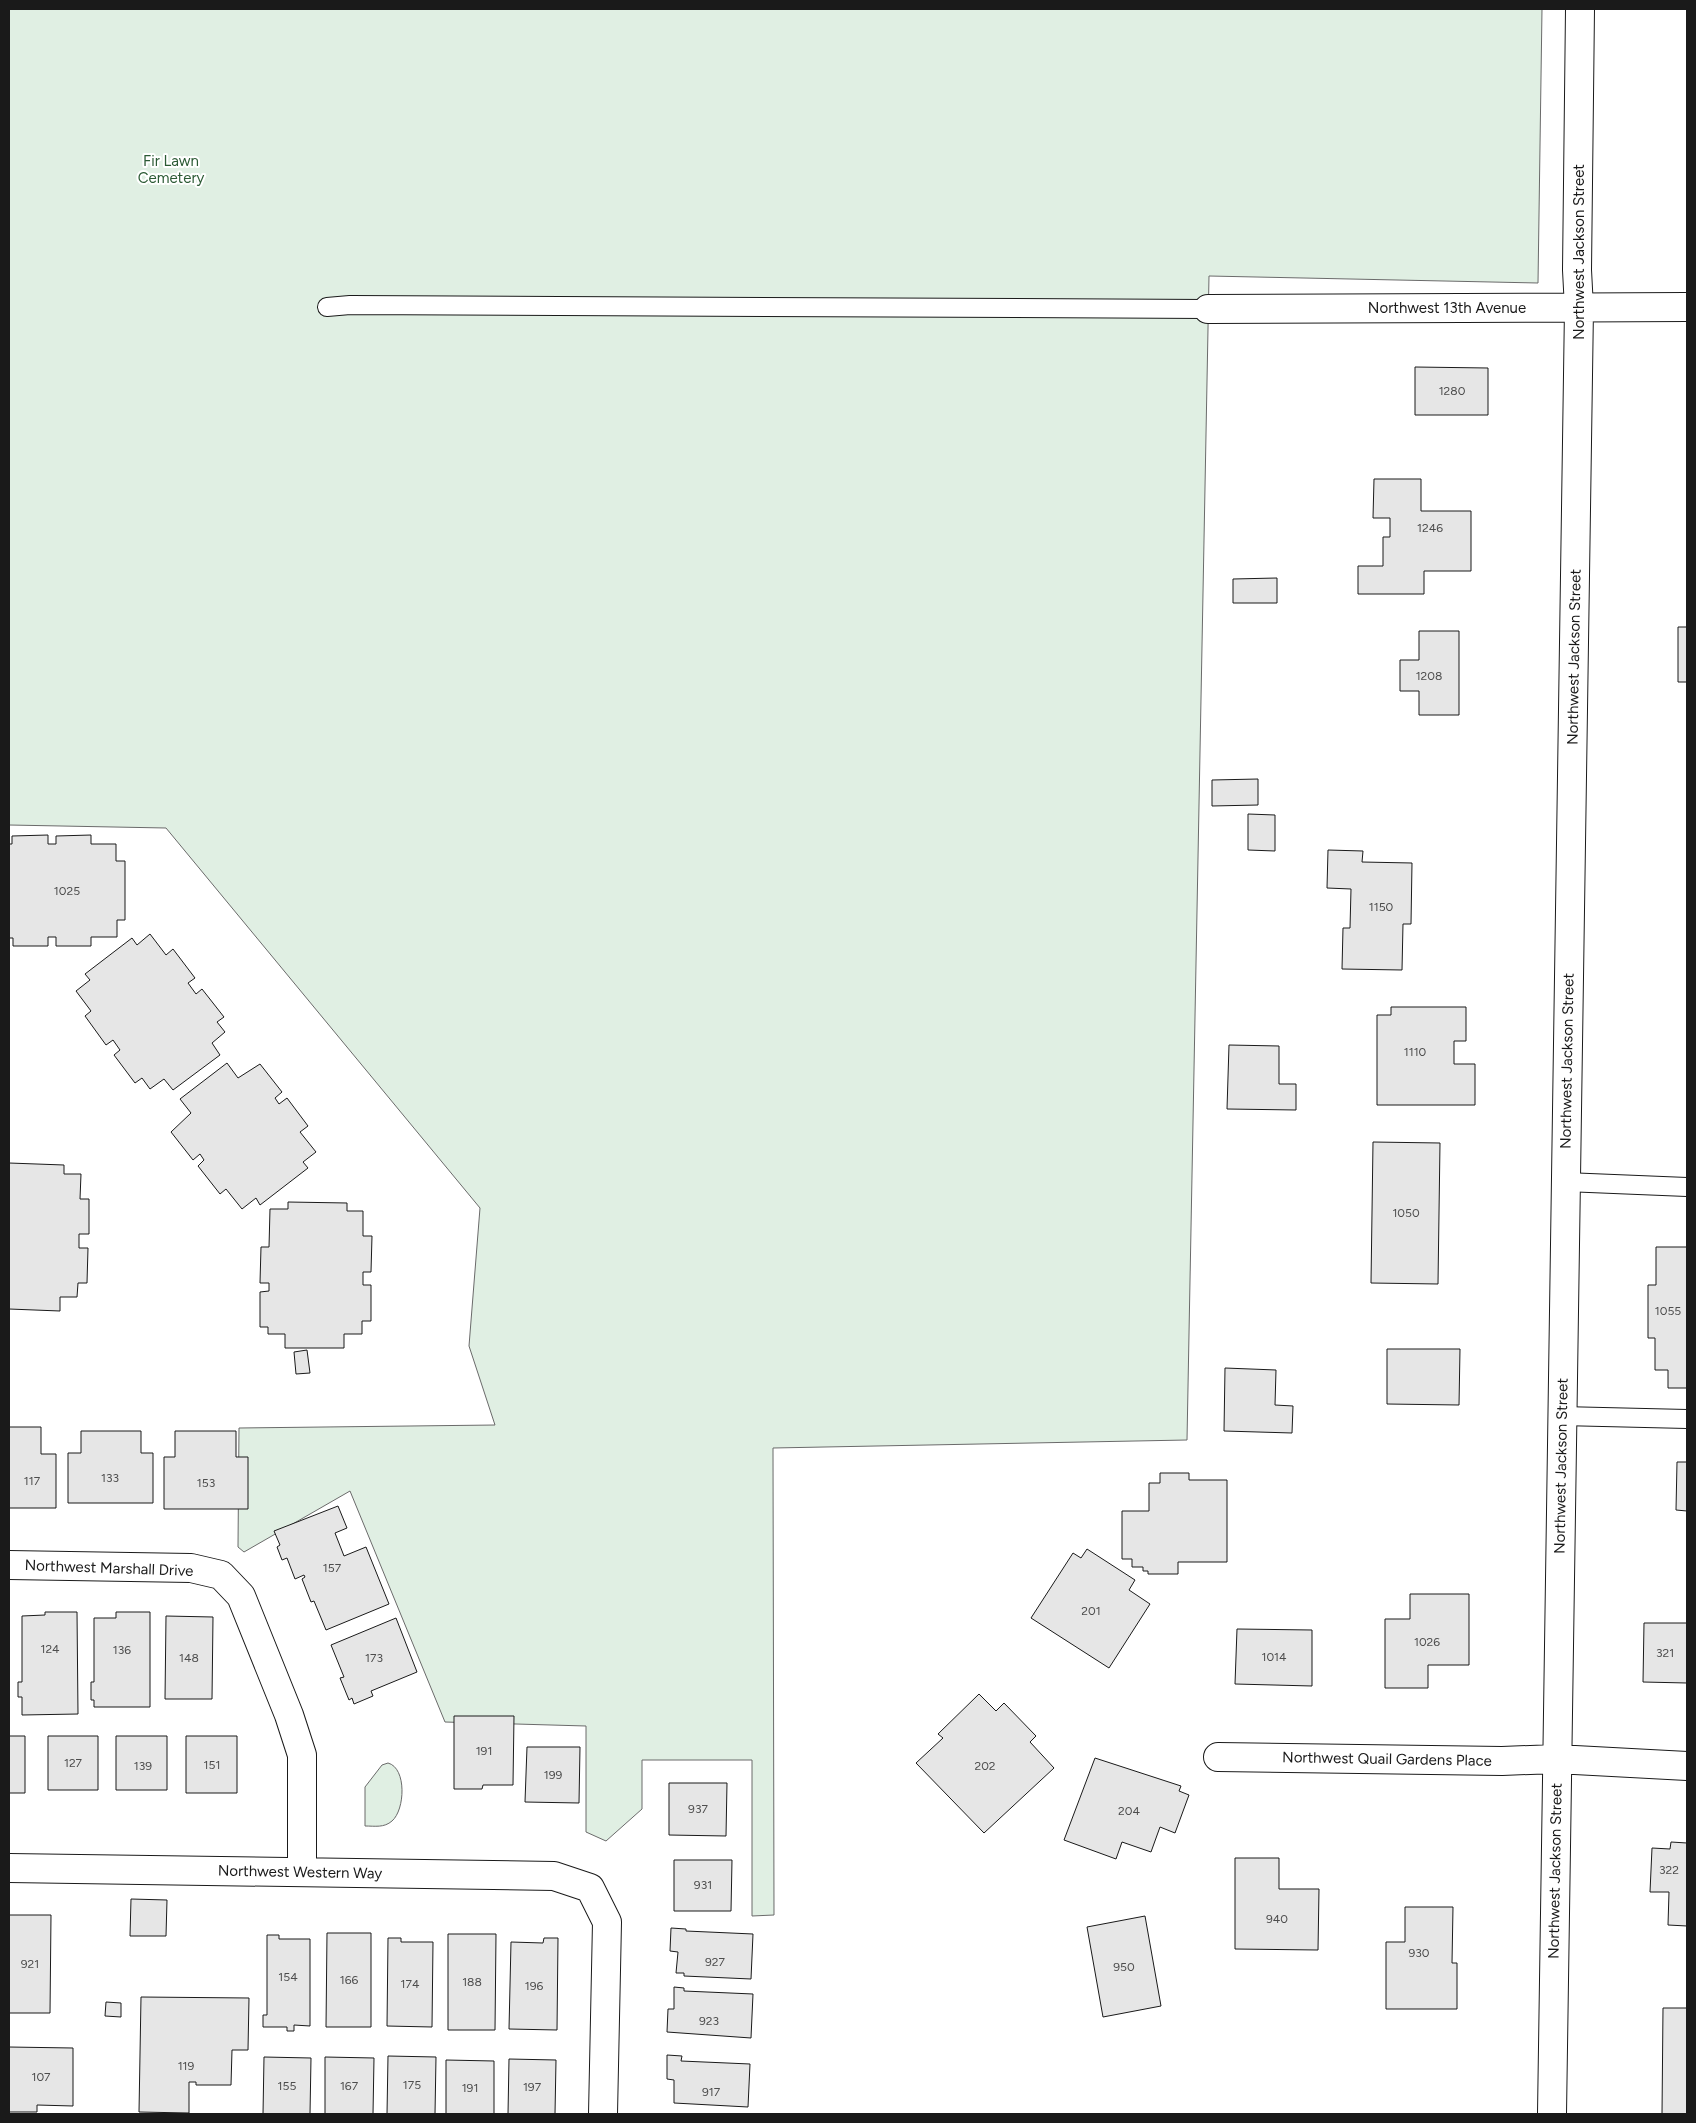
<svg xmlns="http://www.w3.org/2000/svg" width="1696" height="2123" viewBox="0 0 1696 2123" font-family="Figtree,sans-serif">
  <rect width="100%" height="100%" fill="#fff"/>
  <path fill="#e0efe3" stroke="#6a6a6a" d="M9,9h1533l-4,274 -329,-7 -22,1164 -414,8 1,467 -22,1v-156h-110v49l-36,32 -20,-9v-106l-141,-4 -95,-231 -106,61 -6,-5 1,-119 256,-3 -26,-79 11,-138 -314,-380 -157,-3z
    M388,1763c19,5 17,47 4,58 -8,7 -17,5 -27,5v-39l17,-22z"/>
  <path fill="#e6e6e6" stroke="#1a1a1a" d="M1415,367l73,1v47h-73z
    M1374,479h47v32h50v60h-47v23h-66v-28h25v-29h7v-19h-17z
    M1277,578v25h-44v-24z
    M1678,627h9v55h-9z
    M1419,631h40v84h-40v-24h-19v-31h19z
    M1258,779v26l-46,1v-26z
    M1248,814l27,1v36l-27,-1z
    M48,835v9h8v-8l35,-1v9h25v17h9v59h-8v17h-26v9h-35v-9h-8v9h-35v-8h-4v-94h3v-8z
    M1328,850l35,1 -1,11 50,1 -1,61h-8l-1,46 -60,-1 1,-41h7l1,-39 -24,-1z
    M150,934l16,21 7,-6 22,29 -7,5 8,11 6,-5 22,28 -7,5 8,10 -13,11 8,12 -47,35 -9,-11 -14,10 -8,-11 -7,5 -21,-28 6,-5 -7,-10 -7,5 -21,-29 6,-5 -15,-20 14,-11 -5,-6 47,-36 5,7z
    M1391,1007h75v34h-12v23h21v41h-98v-90h14z
    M1229,1045l50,1v38h17v26l-69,-1z
    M227,1063l11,15 22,-14 22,28 -7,6 4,6 8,-6 21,28 -8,6 16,20 -13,10 5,6 -48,37 -4,-7 -14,11 -16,-20 -6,5 -22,-28 6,-6 -4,-6 -7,6 -22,-28 20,-19 -11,-14z
    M1373,1142l67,1 -2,141 -67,-1z
    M9,1163l55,2v9h17l-1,25h9v35h-10v14h9l-1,35h-9l-1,14h-17v14l-51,-2z
    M288,1202l59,1v8h16v25h9l-1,36h-8v13h8v36h-9v13h-18v14h-59v-14h-17v-7h-8v-35l9,-1v-8h-9l1,-36h8l1,-38h18z
    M1656,1247h31v141h-19v-18h-13v-32h-7v-53h8z
    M1387,1349h73l-1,56 -72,-1z
    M307,1350l3,23 -14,1 -2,-22z
    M1225,1368l51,2 -1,35 18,1 -1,27 -68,-2z
    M9,1427h32v27h15v54h-47z
    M81,1431h60v22h12v50h-85v-50h13z
    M175,1431h61v26h12v52h-84v-52h11z
    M1677,1462h10v49l-11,-1z
    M1160,1473h29v7h38v82h-49v12h-30v-3h-5v-4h-11v-8h-10v-48h27v-28h11z
    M338,1506l9,22 -12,5 9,23 22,-9 23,57 -63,26 -12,-29 -3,1 -9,-23 3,-2 -1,-2 -9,4 -8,-21 -5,2 -5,-13 3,-2 -6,-14z
    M1087,1549l48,31 -6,10 21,14 -41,64 -78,-50 42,-65 8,5z
    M1410,1594h59v71h-41v23h-43v-69h25z
    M45,1612h32l1,102 -56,1v-18h-4v-15h4v-66l23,-1z
    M116,1612h34v95h-56v-7h-3v-18h3v-64h22z
    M166,1616l47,1 -1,82h-47z
    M396,1618l21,54 -46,19 2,5 -19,8 -2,-6 -3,2 -9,-22 4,-1 -13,-32z
    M1644,1623h43v60l-44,-1z
    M1237,1629l75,1v56l-77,-2z
    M979,1694l17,17 8,-8 32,33 -6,6 24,26 -70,65 -68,-70 27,-25 -5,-4z
    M454,1716h60l-1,69h-30l-1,4h-28z
    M9,1736h16v57h-16z
    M48,1736h50v54h-50z
    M116,1736h51v54h-51z
    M186,1736h51v57h-51z
    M527,1747h53l-1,56 -54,-1z
    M1095,1758l86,28 -2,5 10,4 -14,38 -15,-6 -9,25 -29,-10 -6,17 -52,-19z
    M669,1783h58l-1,53 -57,-1z
    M1671,1842l16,1v83l-19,-1 1,-33h-19l2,-44 18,1z
    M1235,1858h44v31h40l-1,61 -83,-1z
    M674,1860h58l-1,51h-57z
    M131,1899l36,1 -1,36h-36z
    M1405,1907h48l-1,56h5v46h-71v-67h19z
    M9,1915h42l-1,98h-41z
    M1145,1916l16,90 -58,11 -16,-90z
    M671,1928l15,1v2l67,3 -2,45 -67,-3v-3h-8l2,-21 -8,-1z
    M327,1933h44v94h-45z
    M448,1934h48l-1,96h-47z
    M267,1935h12v4h31v87l-16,-1v6h-7v-4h-24v-12h4z
    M388,1938h13v4h32l-1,85 -45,-1z
    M544,1938h14l-1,92 -48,-1 2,-87 32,1z
    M674,1987l10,1v3l69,3 -2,44 -84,-6 1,-23h6z
    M141,1997l108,1 -1,52h-16l-1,35h-35v-3h-7v31l-50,-1z
    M106,2002l15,1v14l-16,-1z
    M1663,2008h24v106h-25z
    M9,2047l64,1v58l-36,-1v7h-28z
    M667,2055l15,1 -1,5 69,3 -2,43 -74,-4v-23l-7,-1z
    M388,2056l48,1 -1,57h-48z
    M264,2057l47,1 -1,56h-47z
    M325,2057l49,1 -1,56h-48z
    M509,2059l47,1 -1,54h-47z
    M446,2060l48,1v53h-48z"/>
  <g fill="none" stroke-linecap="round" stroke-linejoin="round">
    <g stroke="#1a1a1a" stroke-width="20">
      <path id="service" d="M327,307l23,-2 858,4
        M1565,1182l122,5
        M1561,1416l126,3"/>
    </g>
    <g stroke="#1a1a1a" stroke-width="30">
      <path id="minor" d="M1208,309l479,-2
        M9,1565l182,3 30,7 20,21 48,119 13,40v117
        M1218,1757l284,4 54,-2 131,7
        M9,1868l545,8 36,12 17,34 -4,192
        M1552,2114l27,-1806 -2,-38 3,-261"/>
    </g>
    <use href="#service" stroke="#fff" stroke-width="18"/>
    <use href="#minor" stroke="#fff" stroke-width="28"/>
  </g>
  <g text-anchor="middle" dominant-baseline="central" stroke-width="4" stroke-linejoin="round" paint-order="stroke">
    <g font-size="12" fill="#4d4d4d">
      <text x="1452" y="391">1280</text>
      <text x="1430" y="528">1246</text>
      <text x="1429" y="676">1208</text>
      <text x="67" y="891">1025</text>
      <text x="1381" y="907">1150</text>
      <text x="1415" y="1052">1110</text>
      <text x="1406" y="1213">1050</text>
      <text x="1668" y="1311">1055</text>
      <text x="110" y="1478">133</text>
      <text x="32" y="1481">117</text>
      <text x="206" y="1483">153</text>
      <text x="332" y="1568">157</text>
      <text x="1091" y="1611">201</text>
      <text x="1427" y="1642">1026</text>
      <text x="50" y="1649">124</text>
      <text x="122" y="1650">136</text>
      <text x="1665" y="1653">321</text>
      <text x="1274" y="1657">1014</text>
      <text x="189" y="1658">148</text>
      <text x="374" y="1658">173</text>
      <text x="484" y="1751">191</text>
      <text x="73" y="1763">127</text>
      <text x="212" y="1765">151</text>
      <text x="143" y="1766">139</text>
      <text x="985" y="1766">202</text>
      <text x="553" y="1775">199</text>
      <text x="698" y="1809">937</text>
      <text x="1129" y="1811">204</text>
      <text x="1669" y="1870">322</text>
      <text x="703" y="1885">931</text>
      <text x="1277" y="1919">940</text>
      <text x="1419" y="1953">930</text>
      <text x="715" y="1962">927</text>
      <text x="30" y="1964">921</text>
      <text x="1124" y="1967">950</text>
      <text x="288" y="1977">154</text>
      <text x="349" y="1980">166</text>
      <text x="472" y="1982">188</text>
      <text x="410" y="1984">174</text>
      <text x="534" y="1986">196</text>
      <text x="709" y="2021">923</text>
      <text x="186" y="2066">119</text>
      <text x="41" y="2077">107</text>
      <text x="412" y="2085">175</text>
      <text x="287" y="2086">155</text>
      <text x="349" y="2086">167</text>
      <text x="532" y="2087">197</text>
      <text x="470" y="2088">191</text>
      <text x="711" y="2092">917</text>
    </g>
    <g font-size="15" fill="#2b5a34" stroke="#fff">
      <text x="171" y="161">Fir Lawn<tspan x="171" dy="17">Cemetery</tspan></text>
    </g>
    <g font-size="15" fill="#1a1a1a" stroke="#fff">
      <text transform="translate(1579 252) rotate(-90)">Northwest Jackson Street</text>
      <text x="1447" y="308">Northwest 13th Avenue</text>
      <text transform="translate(1574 657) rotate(-89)">Northwest Jackson Street</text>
      <text transform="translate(1567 1061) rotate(-89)">Northwest Jackson Street</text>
      <text transform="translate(1561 1466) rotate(-89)">Northwest Jackson Street</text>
      <text transform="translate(109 1568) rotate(2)">Northwest Marshall Drive</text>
      <text transform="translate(1387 1759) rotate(1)">Northwest Quail Gardens Place</text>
      <text transform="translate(1555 1871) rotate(-89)">Northwest Jackson Street</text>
      <text transform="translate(300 1872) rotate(1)">Northwest Western Way</text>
    </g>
  </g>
  <rect width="1696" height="2123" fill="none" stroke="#1a1a1a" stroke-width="20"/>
</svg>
